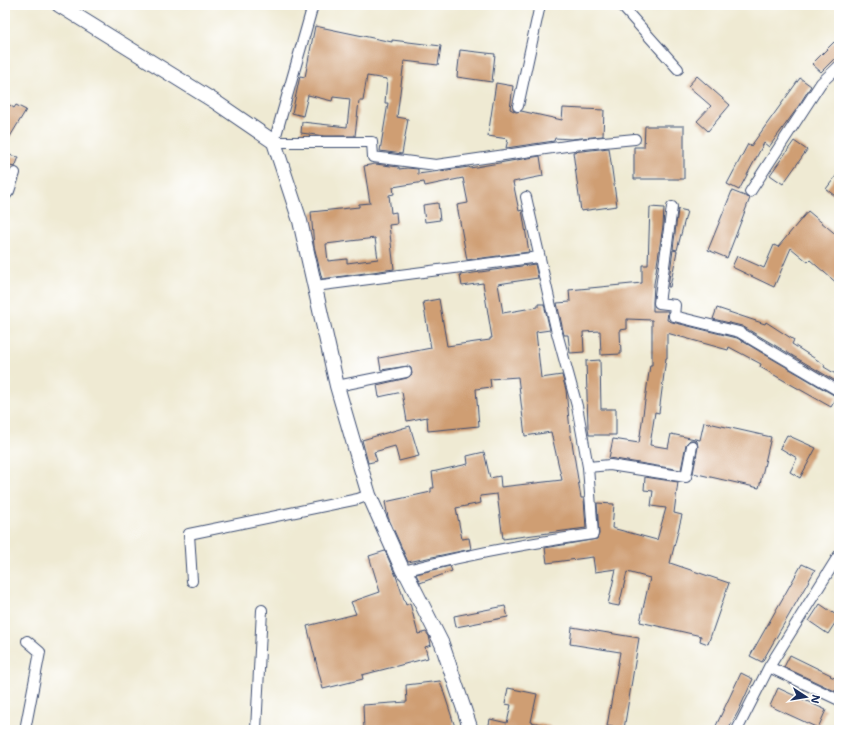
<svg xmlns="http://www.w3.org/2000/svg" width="844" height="735" viewBox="0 0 844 735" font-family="'Shantell Sans',sans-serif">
  <rect width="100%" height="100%" fill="#fff"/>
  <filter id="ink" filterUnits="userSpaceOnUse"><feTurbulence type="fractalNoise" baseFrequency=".025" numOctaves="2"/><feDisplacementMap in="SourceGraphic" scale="8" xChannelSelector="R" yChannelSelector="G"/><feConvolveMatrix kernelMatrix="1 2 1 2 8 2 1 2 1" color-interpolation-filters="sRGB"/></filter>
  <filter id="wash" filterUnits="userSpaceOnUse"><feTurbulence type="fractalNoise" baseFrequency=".012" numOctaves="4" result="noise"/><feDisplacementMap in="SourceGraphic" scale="16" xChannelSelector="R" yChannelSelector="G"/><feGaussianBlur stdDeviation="0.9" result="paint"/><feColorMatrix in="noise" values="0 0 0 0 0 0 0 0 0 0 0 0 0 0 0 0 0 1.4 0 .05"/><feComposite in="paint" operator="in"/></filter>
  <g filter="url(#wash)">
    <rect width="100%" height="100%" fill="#efead3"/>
    <g id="blocks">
      <path fill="#cf9e73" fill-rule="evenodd" d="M315,26l77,16v-2l49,6 -3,19 -34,-4 -7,56 11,2 -6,35 -22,-3 8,-48h-3l2,-24 -20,-3 -4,25h-4l-4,35h-31l-23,-3 1,-11 45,5 3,-28 -17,-2 -1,4 -24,-6 -5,21 -11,-3 8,-37 5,1z
        M834,42l5,4v8l-18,18 -9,-8z
        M460,50l35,4 -3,28 -35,-5z
        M697,76l33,29 -22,26 -11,-10 14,-15 -23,-20z
        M800,78l11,8 -15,24 -27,37 -5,-4 -25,47 -12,-6 21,-40 3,2z
        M496,83l17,3 -3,23 6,3 5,-1 41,9 1,-12 41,2 -1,26 -32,3 -16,-1 -1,3 -48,7 2,-9 -20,-3z
        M5,102l9,6 2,-3 10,5 -21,35z
        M645,126h39v53h-50v-32h10z
        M794,141l13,9 -24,34 -13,-9z
        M609,148l8,58 -36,5 -8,-59z
        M5,151l7,5 7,1 -4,10 -10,-2z
        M540,156l3,20 -30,6 6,29 3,-1 7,42 -62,8 -10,-55 11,-2 -5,-25 -38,8 -1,-4 -31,5 1,7 -5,1 2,18 5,-1 1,12 -8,1 5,44 -72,10 -8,-33 -3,-34 48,-5v-3l11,-1 -6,-37 11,-2 24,3v2l8,-1 11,1v5l51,-7 1,1zM375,238l3,21 -31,4v-4l-19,2 -2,-17z
        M839,172v27l-13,-10z
        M732,191l18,7 -23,60 -19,-8z
        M438,203l2,17 -15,2 -2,-17z
        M650,207l14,1 -1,18 -9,58 -1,18v9h15l-1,9 5,2 65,16 100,59 -6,10 -71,-40 1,-3 -32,-17 -1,3 -61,-17v25h-1l-7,55 -4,-1 -5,33 18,3 3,-14 29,6 4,-18 67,15 -12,51 -66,-15 5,-26 -1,-6 -3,-1h-4l-4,4 -5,26 -72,-12 4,-19 26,4 11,-78h2v-45l-25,-1v10l-7,1 1,24 -20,1 -1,-24 -17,1 1,20 -14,1 -2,-18h-4l-7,-32 13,-1 -1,-12 73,-7v-18h6z
        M678,209l9,2 -10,39 -4,-1z
        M808,211l31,26v48l-29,-25 -2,2 -17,-14 -17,39 -42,-20 5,-11 27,12 10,-23 4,2z
        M673,250l4,1 -7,36h-2z
        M535,264l3,14 -40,6 5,29 35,-6v-3h6l6,26 -14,2 5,46 21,-3 4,15 4,40 11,68h3l2,30 -83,11 -6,-45 -17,2 1,7 -25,5 6,31 7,-1 2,11 -63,13 -20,-45 -3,-15 46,-10v-4h3l-2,-16 36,-8 -1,-8 17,-4 6,26 10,-2 1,11 61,-7 -11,-48 -26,4 -7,-59 -28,2 1,8 -15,2 3,37 -51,5 -1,-14 -20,4 -5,-29 -23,5 -2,-12 30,-7 5,-4 -1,-6 -3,-2 -27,4 -2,-12 52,-10 -8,-46 16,-3 8,47 43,-6v-2h2l-9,-55 -21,3 -2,-11z
        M717,308l48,16 1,-2 28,18 -2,4 33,21 -1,2 15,9v7l-97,-57 -29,-7z
        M600,360l1,49h15v26h-27l-1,-7 -2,-67z
        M410,426l9,30 -20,5 -4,-15 -21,6 3,9 -9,2 -6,-23z
        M787,435l29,13 -16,30 -10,-6 7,-14 -17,-10z
        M645,477l33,5 -4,31 8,2 -12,48 59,20 -21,61 -8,-3 1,-5 -61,-14 10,-44 -23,-6 -8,34 -11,-2 8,-35 -21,3 -2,-15 -46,6 -2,-15 52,-9 2,-5 -2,-31 17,1 -2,24 45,12 9,-32 -15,-2 2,-15 -9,-1z
        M385,551l11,25 10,29 4,-2 8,31 8,-2 3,4 2,9 -6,2 3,11 -66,17 1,4 -40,10 -16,-63 49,-12 -5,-12 29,-10 -11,-36z
        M802,564l13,6 -53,92 -12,-6z
        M450,566l2,5 -32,12 -4,-9z
        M820,604l19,13 -11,17 -19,-13z
        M505,606l3,11 -52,10 -2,-11z
        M572,627l67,11 -15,91 -17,-3 13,-74 -50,-8z
        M790,655l41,20 -1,1 9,4v13l-55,-26z
        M741,673l12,6 -15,33 -10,18h-14z
        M440,681l16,49h-92l-1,-25 44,-3 -1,-17z
        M508,688l29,6 -6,28 19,4v4h-62l2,-11 17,4 4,-18 -6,-1z
        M778,688l48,22 -8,18 -48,-22z"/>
    </g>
  </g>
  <g filter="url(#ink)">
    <use href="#blocks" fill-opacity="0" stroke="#3b4b70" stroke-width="1"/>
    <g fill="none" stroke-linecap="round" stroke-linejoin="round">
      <g stroke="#3b4b70" stroke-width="12">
        <path id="street" d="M313,5l-39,137h98l1,15 63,8 137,-20 62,-6
          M621,5l57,64
          M518,106l22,-101
          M750,192l71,-109 18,-17
          M5,196l4,-5 6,-18
          M672,207l-13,96 16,2 -1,11 65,16 100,59
          M315,286l224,-29
          M337,386l69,-14
          M588,467l22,-2 76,12 6,-31
          M403,571c62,-16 126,-28 190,-37l-5,-67 -11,-61 -20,-73 -31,-136
          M192,581l-3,-47 169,-35 11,-4
          M769,667l70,33
          M25,730l15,-78 -13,-11
          M256,730l6,-120
          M737,730l32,-63 70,-112"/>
      </g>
      <g stroke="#3b4b70" stroke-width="16">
        <path id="secondary" d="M59,5l155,96 60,41 26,79 37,165 23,79 9,30 34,76 4,4 35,69 29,86"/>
      </g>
      <use href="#street" stroke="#fff" stroke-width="10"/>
      <use href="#secondary" stroke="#fff" stroke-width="14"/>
    </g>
  </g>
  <rect width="844" height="735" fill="none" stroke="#fff" stroke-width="20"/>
  <g transform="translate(806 697) rotate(102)" stroke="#ffffff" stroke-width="3" paint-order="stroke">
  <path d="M0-3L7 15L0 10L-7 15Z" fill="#1b2f5e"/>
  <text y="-6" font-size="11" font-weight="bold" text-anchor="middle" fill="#1b2f5e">N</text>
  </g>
</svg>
